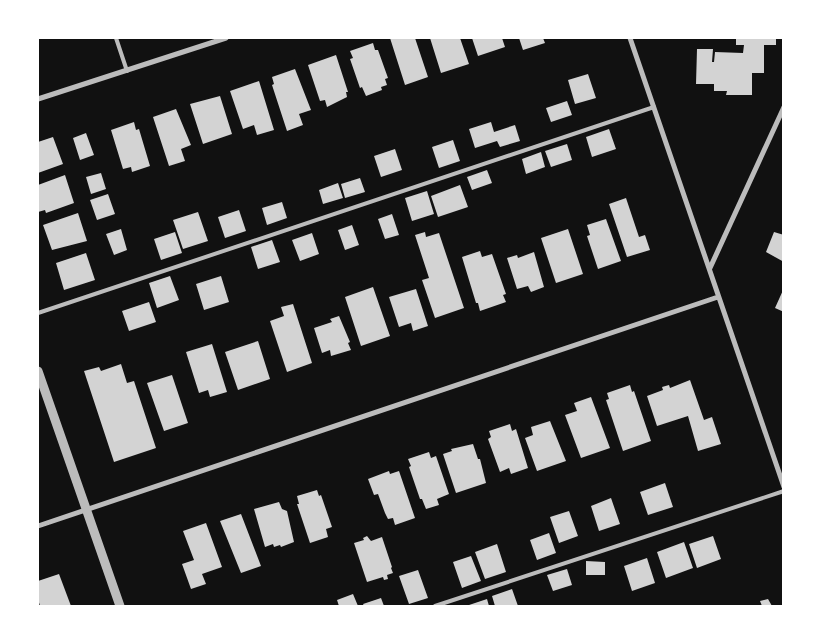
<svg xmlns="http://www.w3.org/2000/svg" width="821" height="644" viewBox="0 0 821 644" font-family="'Libre Baskerville',serif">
  <rect width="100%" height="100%" fill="#111"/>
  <path fill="#d3d3d3" d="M390,38h25l13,39 -23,8z
    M430,38h30l9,26 -28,9z
    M472,38h30l3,9 -27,9z
    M519,38h24l2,5 -22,7z
    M736,38h40v7h-12v28h-12v22h-26l1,-4h-13v-7h-18l1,-35h16l-1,13h2l1,-10 28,1 1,-8h-8z
    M373,43l2,7h3l10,28 -3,1 2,6 -6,2 1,3 -16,6 -4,-9 -2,1 -10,-29 3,-1 -3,-7z
    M336,55l12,37h-2l1,5 -20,10 -2,-7 -5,1 -12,-36z
    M295,69l16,41 -12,4 4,11 -16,6 -15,-46 2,-1 -2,-7z
    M588,74l8,24 -21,6 -7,-24z
    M259,81l15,49 -17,5 -3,-10 -11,4 -13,-38z
    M220,96l12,38 -29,10 -13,-40z
    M567,101l5,14 -21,7 -5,-14z
    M176,109l15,36 -10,4 4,12 -16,5 -16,-49z
    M134,122l2,8 3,-1 11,37 -18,6 -1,-5 -8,2 -12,-39z
    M491,122l3,10 21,-7 5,16 -20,6 -3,-6 -22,7 -6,-19z
    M609,129l7,20 -24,8 -6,-20z
    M86,133l8,22 -14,5 -7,-22z
    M53,137l10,27 -25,9v-31z
    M453,140l7,21 -21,7 -7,-21z
    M567,144l5,16 -21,7 -6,-16z
    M395,149l7,21 -21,7 -7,-21z
    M541,152l4,15 -19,7 -4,-15z
    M487,170l5,13 -20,7 -5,-13z
    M101,173l5,16 -15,5 -5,-17z
    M65,175l9,28 -28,10 -1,-3 -7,2v-27z
    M360,178l5,14 -20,6 -4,-14z
    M338,183l5,15 -20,6 -4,-14z
    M460,185l8,22 -30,10 -7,-21z
    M427,191l7,23 -22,7 -7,-23z
    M108,194l7,20 -18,6 -7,-20z
    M626,198l13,39 6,-2 5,15 -23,7 -18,-53z
    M282,202l5,16 -20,7 -5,-17z
    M239,210l7,21 -21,7 -7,-21z
    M198,212l10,29 -25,8 -10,-29z
    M78,213l9,28 -35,9 -9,-25z
    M392,214l7,21 -14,4 -7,-20z
    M606,219l15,42 -23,8 -11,-33 3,-1 -3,-10z
    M352,225l7,20 -14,5 -7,-20z
    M121,229l6,21 -13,5 -8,-21z
    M568,229l15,45 -27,9 -15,-45z
    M175,232l7,21 -21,7 -7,-21z
    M425,232l1,5 13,-4 25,75 -29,10 -13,-38 7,-2 -14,-43z
    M774,232l10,3v27l-18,-10z
    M312,233l7,21 -19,7 -8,-21z
    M272,240l8,22 -22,7 -7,-22z
    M480,251l2,6 10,-3 14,40 -3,1 3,7 -26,9 -2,-8h-2l-14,-46z
    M534,252l10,35 -13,5 -3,-6 -11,3 -10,-31 10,-3 1,3z
    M86,253l9,27 -31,10 -8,-27z
    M170,276l9,24 -22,8 -8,-25z
    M221,276l8,26 -25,8 -8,-26z
    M373,287l17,49 -29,10 -16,-49z
    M784,288v24l-9,-4z
    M416,289l12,37 -15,5 -2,-8 -12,4 -10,-30z
    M149,302l7,20 -27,9 -7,-20z
    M293,304l19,59 -25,9 -17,-51 14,-5 -3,-9z
    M339,316l11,26 -2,1 3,7 -20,6 -1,-6 -8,3 -8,-25 18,-6 -2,-3z
    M258,341l12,38 -32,11 -13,-38z
    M212,344l15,48 -17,5 -2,-7 -9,3 -13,-41z
    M121,364l6,19 7,-2 22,67 -42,14 -30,-91 15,-4 2,4z
    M172,375l16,48 -24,8 -17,-48z
    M690,380l14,40 8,-3 9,27 -23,7 -10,-35 -31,10 -10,-30 16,-6 -1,-3 7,-2 1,3z
    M630,385l2,7 2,-1 17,50 -28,10 -17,-51 3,-1 -2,-6z
    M591,397l19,51 -29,10 -16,-43 12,-4 -3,-8z
    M550,421l16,40 -29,10 -12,-33 8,-3 -2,-8z
    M510,424l2,7 4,-2 12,39 -17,6 -2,-6 -9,4 -12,-33 3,-2 -2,-6z
    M473,444l5,15h2l6,24 -30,10 -13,-39 9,-3 -1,-2z
    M429,452l2,6 5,-2 13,38 -12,5 2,6 -13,4 -4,-10h-2l-11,-32 2,-1 -3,-7z
    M389,471l1,3 9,-3 16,47 -20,7 -2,-7 -5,1 -3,-6 -7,-19 -4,1 -6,-16z
    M665,483l8,24 -25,8 -8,-23z
    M317,490l2,6 2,-1 11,32 -6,2 2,8 -18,6 -13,-39h2l-2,-8z
    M611,498l9,26 -21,7 -8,-25z
    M279,502l3,7 5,2 7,31 -13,5 -1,-2 -6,2 -1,-3 -8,3 -11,-38z
    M569,511l9,25 -19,7 -9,-26z
    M241,514l20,52 -20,7 -21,-52z
    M206,523l16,44 -20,7 4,10 -15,5 -9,-25 12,-4 -11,-29z
    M549,533l7,20 -19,7 -7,-20z
    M367,536l4,5 11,-4 10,30 -1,1 2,5 -6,2 1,4 -4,1 -1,-3 -16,5 -13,-39 10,-3 -1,-2z
    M713,536l8,23 -24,9 -8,-24z
    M684,542l9,26 -27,10 -9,-26z
    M497,544l9,28 -21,7 -10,-27z
    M471,556l10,25 -19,7 -9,-26z
    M647,558l8,25 -23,8 -8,-25z
    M586,561l19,1v13h-19z
    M567,569l5,16 -19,6 -6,-16z
    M418,570l10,28 -19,6 -10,-28z
    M59,574l12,32h-31l-2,-7v-18z
    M512,589l6,17h-23l-3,-10z
    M353,594l5,12h-19l-2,-6z
    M381,598l3,8h-20l-1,-2z
    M487,599l2,7h-23z
    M768,599l4,7h-10l-2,-5z"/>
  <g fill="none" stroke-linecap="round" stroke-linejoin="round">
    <path stroke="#bcbcbc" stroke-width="4" d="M116,38l11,33
      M38,313l616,-206
      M435,606l349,-115"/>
    <path stroke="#bcbcbc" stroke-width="5" d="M630,38l154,449
      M38,99l188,-61
      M710,268l74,-161
      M38,526l680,-229"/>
    <path stroke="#bcbcbc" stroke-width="9" d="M38,371l82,235"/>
  </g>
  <rect width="821" height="644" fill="none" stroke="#ffffff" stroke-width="78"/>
</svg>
